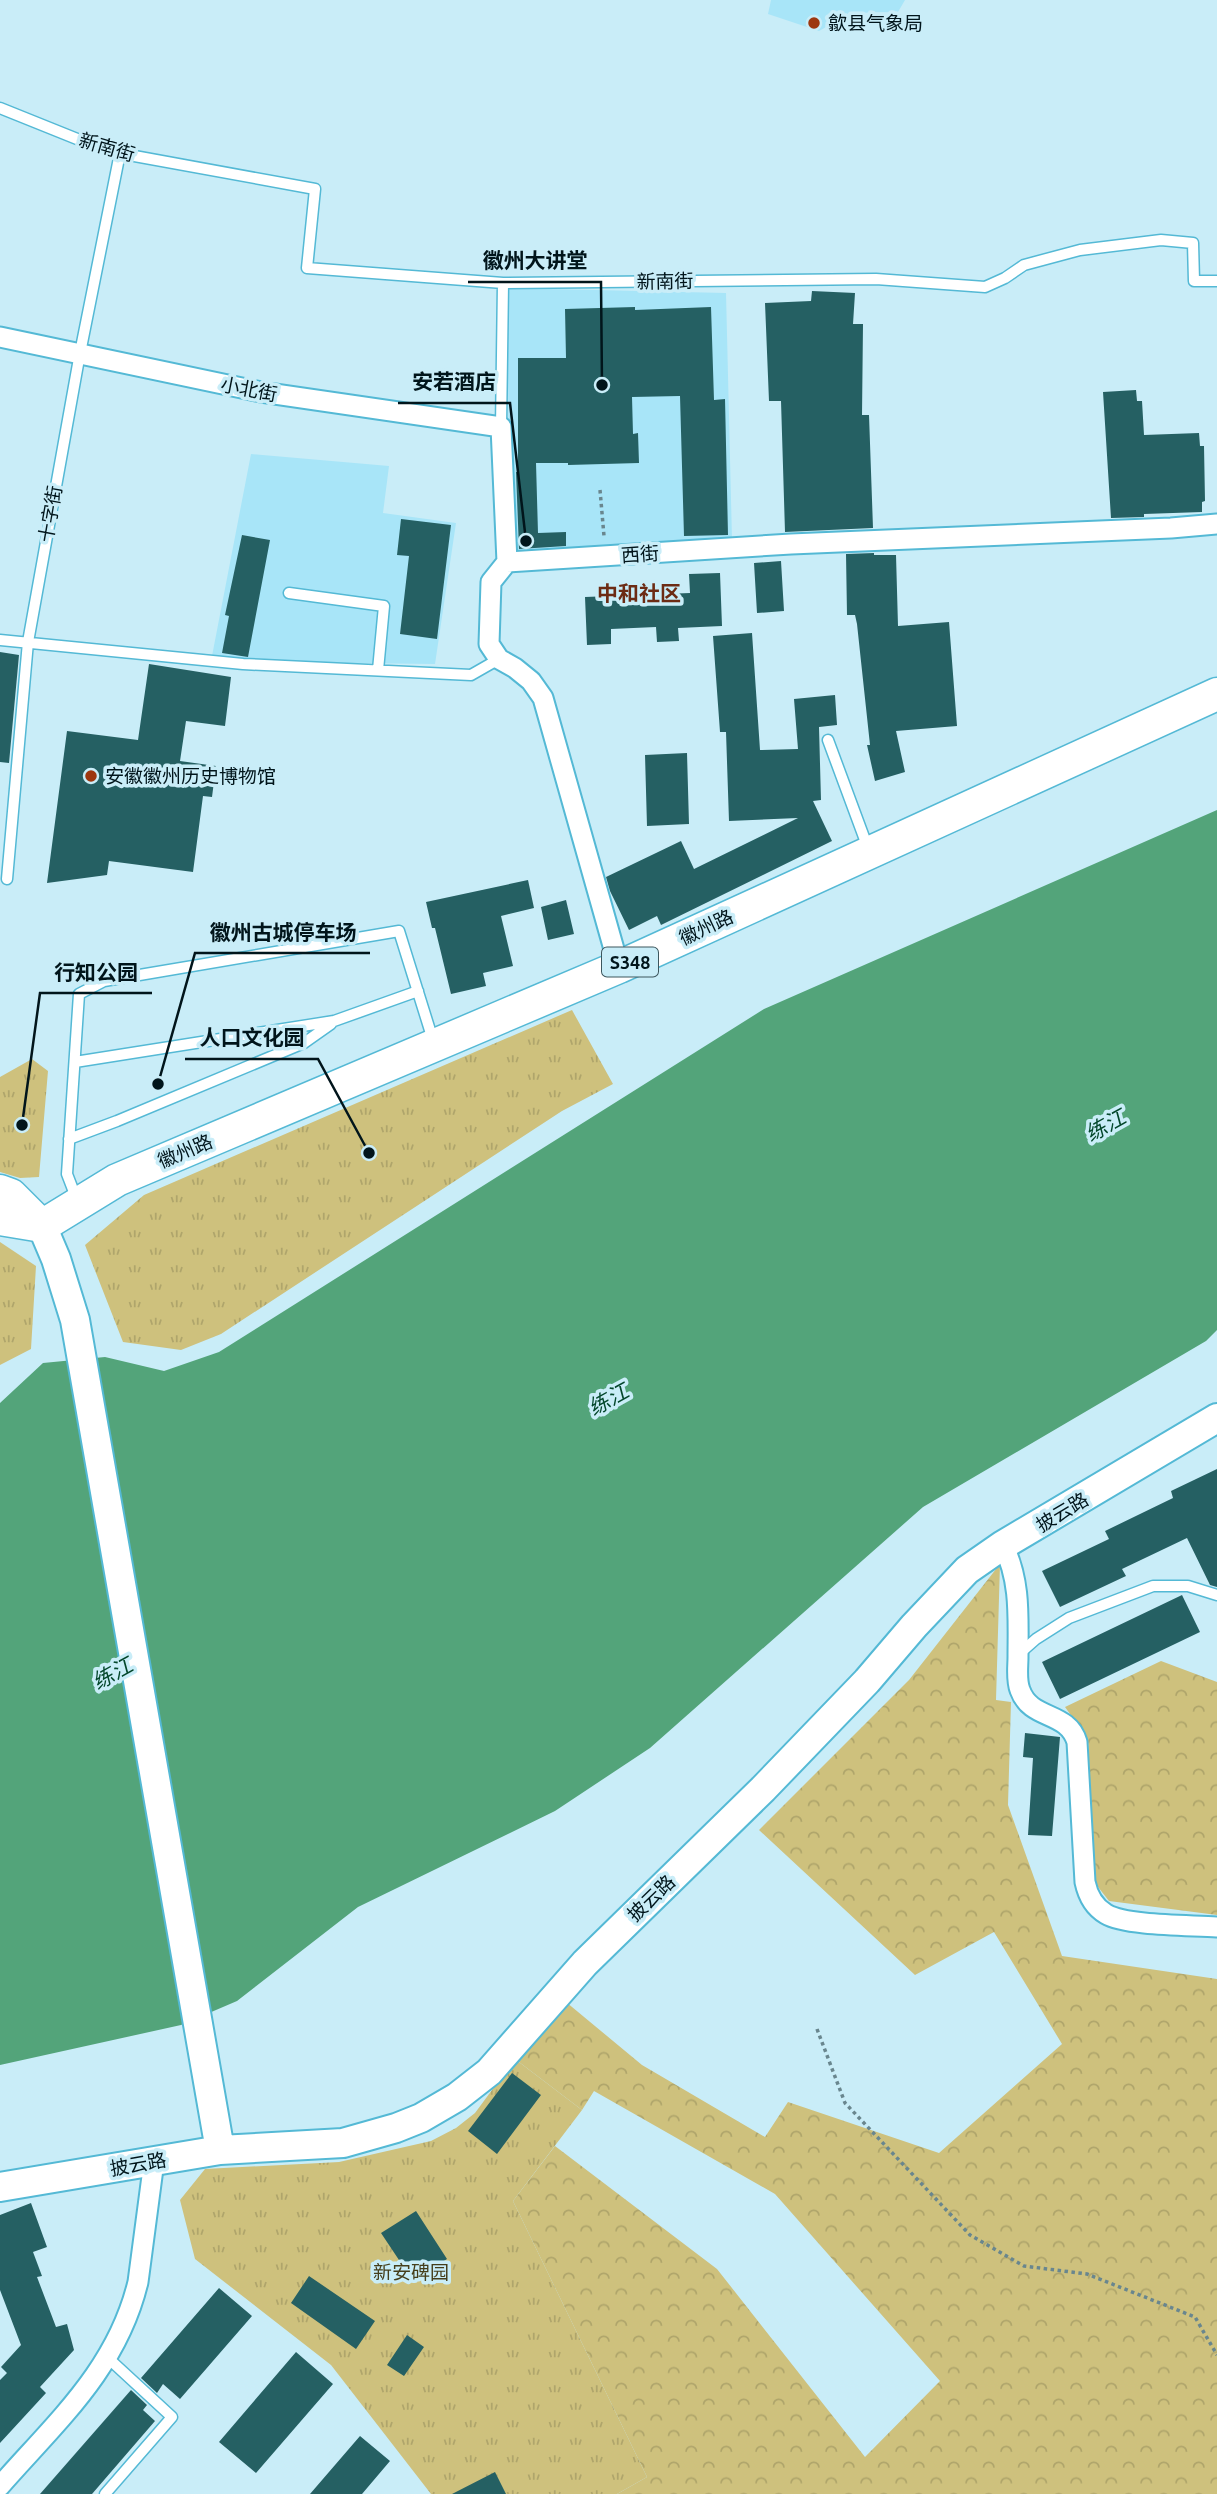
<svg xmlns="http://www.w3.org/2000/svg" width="1217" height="2494" viewBox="0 0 1217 2494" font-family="Ubuntu,'Noto Sans SC',sans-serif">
  <defs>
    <pattern id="forest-crowns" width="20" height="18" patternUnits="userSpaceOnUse" patternTransform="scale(1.75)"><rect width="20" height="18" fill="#cec17d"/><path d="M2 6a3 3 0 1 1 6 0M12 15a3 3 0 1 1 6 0" fill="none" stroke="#afa56b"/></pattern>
    <pattern id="park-tufts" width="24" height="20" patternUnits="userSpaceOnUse" patternTransform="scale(1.75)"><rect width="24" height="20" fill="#cec17d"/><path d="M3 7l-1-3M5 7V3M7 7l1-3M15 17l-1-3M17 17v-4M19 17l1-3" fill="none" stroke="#afa56b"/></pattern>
  </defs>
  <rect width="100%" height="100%" fill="#c9edf8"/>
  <path fill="#a8e5f8" d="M771,0h134l-7,12 -47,1 -32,18 -51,-17z
    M507,288l219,5 6,247 -222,16z
    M251,454l138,12 -6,47 73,10 -21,141 -186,-2 -37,-6z"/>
  <path fill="url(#forest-crowns)" d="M1000,1564l-4,136 15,2 -3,103 54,151 155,23v515h-600l30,-17 -134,-276 42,-55 162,123 148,188 75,-76 -165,-187 -181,-103 -12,19 -67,-51 51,-57 76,63 123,72 23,-35 151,51 123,-109 -68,-112 -79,43 -156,-145 150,-150z
    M1161,1661l56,21v233l-108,-14 -14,-18 -7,-144 -23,-32z"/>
  <path fill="url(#park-tufts)" d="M572,1010l41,74 -51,27 -341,223 -40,16 -58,-8 -38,-97 59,-50z
    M32,1059l16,12 -9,106 -19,1 -20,-6v-95z
    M0,1242l36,24 -5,83 -31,16z
    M515,2059l67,51 -69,91 134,276 -30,17h-186l-100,-129 -136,-106 -15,-59 25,-31 134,-7 92,-21 25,-13 19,-15z"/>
  <path fill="#53a47a" d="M1217,810v520l-11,11 -283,166 -273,241 -95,63 -197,96 -121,94 -56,24 -181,40v-662l43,-40 62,-6 59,14 55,-19 545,-343z"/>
  <path fill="#256063" d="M812,291l43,2 -2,31h10l-1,91h7l4,113 -88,4 -4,-131h-12l-4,-98 46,-2z
    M635,307v3l76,-3 3,93 11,-1 3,136 -44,1 -4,-140 -48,1 1,37 5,-1 1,30 -71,2v-2h-32l2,70 28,-1v14l-47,3 -3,-77h2v-114h48l-1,-49z
    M1136,390l1,11h5l2,34 55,-2 1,13h4l1,55 -3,1v10l-58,2v3l-33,1 -8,-126z
    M401,519l50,6 -14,114 -37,-5 9,-78 -12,-1z
    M242,535l28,5 -22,117 -26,-4 7,-37 -4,-1z
    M874,553v2h22l2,71 51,-4 8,104 -61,5 9,41 -30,9 -8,-36h3l-13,-121 -2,-9h-8l-1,-61z
    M781,561l3,50 -27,2 -3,-50z
    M720,573l2,53 -44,2 1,13 -22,1 -1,-15 -45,2v15l-24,1 -2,-48 105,-4 -1,-19z
    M752,633l8,117 38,-1 -4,-50 41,-4 2,30 -18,2 2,73 -8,1 19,40 -171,84 -4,-9 -28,14 -19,-39 -4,-14 75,-36 13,28 104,-51 -69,3 -3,-89h-6l-7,-96z
    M0,652l19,3 -10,108 -9,-1z
    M149,664l82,13 -6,49 -39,-5 -6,40 36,5 -4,31 -9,-1 -10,76 -84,-11 -2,14 -60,8 20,-152 71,9z
    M687,753l2,71 -42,2 -2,-71z
    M528,880l6,28 -33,8 12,50 -30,7 3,13 -35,8 -16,-66h-3l-6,-26z
    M566,900l8,34 -26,6 -7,-33z
    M1217,1469v118l-7,-2 -23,-47 -65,31 4,7 -66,31 -18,-36 67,-32 -4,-8 68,-33 -2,-7z
    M1182,1595l18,37 -140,67 -18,-37z
    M1025,1733l35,4 -8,99 -24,-1 5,-77 -10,-1z
    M512,2073l29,22 -44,59 -29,-23z
    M31,2203l16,44 -14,5 9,24 -5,1 19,50 11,-3 7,26 -34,37 6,6 -46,50v-63l7,-7 -6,-6 20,-22 -21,-55v-75z
    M416,2211l31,48 -34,22 -32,-48z
    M309,2276l66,45 -19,28 -65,-46z
    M219,2288l33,28 -72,83 -17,-15 -6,9 -16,-15z
    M407,2335l17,12 -20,29 -17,-11z
    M296,2352l37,32 -77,89 -37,-31z
    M131,2390l16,15 -4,5 12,11 -63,73h-52z
    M360,2436l30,25 -28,33h-52z
    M495,2472l11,22h-54z"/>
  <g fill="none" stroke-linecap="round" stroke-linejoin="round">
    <g stroke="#54b9d5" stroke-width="13">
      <path id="lane" d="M0,108l107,43 208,38 -8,79 196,15 373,-4 109,8 20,-9 19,-13 56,-15 81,-10 32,3 1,38h23
        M501,427l2,-144
        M289,593l95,13 -6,64
        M0,640l243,24 228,11 28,-16
        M828,740l40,108
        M7,879l21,-237 52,-289 40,-200
        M75,1062l259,-41 84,-30
        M69,1139l48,-18 187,-78 27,-19
        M77,1200l-10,-26 12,-180 25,-13 295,-50 34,109
        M1019,1654l17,-15 33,-21 84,-32h35l29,9
        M105,2494l67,-77 -64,-59"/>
    </g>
    <g stroke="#54b9d5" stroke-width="23">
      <path id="street" d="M0,337l261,55 240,35 6,135
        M619,967l-76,-269 -12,-17 -16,-13 -16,-9 -10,-15 2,-62 16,-20 284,-18 380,-16 46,-4
        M1003,1545c18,36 15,73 15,112 0,10 -2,23 2,33 11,31 47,20 57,52l8,140c3,14 9,25 21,32 20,12 85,11 111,13
        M0,2486c57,-65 117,-117 138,-204l16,-121"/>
    </g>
    <g stroke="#54b9d5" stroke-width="32">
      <path id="secondary" d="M42,1226l14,33 19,61 145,830
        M0,2187l220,-37 123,-7 53,-15 25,-10 36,-21 32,-25 96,-109 178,-174 104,-108 47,-55 53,-56 36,-25 214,-127"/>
    </g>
    <g stroke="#54b9d5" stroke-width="35">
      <path id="primary" d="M0,1191l11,4 31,31
        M0,1219l42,7 75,-46 502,-213 598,-273"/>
    </g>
    <path stroke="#69868e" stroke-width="3.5" stroke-dasharray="3.5 3.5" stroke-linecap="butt" d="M600,490l4,46
      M817,2029l28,74 125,132 54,31 63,8 108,43 22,38"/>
    <use href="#lane" stroke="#fff" stroke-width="10"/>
    <use href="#street" stroke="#fff" stroke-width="19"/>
    <use href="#secondary" stroke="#fff" stroke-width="28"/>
    <use href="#primary" stroke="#fff" stroke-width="32"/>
  </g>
  <g fill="#9d370f" stroke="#c9edf8" stroke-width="2.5">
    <circle cx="814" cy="23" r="7"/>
    <circle cx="91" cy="776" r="7"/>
  </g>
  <g text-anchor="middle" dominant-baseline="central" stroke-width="7" stroke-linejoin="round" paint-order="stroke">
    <rect fill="#c9edf8" stroke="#3d565d" stroke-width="2" x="602" y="947.5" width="56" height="29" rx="5"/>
    <g font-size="18" font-weight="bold" fill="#01151b">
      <text x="630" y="962">S348</text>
    </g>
    <g font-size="19" fill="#01151b" stroke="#c9edf8" text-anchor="start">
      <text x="828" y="23">歙县气象局</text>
      <text x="105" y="776">安徽徽州历史博物馆</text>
    </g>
    <g font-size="19" fill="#01151b" stroke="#c9edf8">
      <text transform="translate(107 147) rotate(16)">新南街</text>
      <text transform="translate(665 281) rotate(-1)">新南街</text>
      <text transform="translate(249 389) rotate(11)">小北街</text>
      <text transform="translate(50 514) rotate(-80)">十字街</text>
      <text transform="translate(640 554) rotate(-4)">西街</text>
      <text transform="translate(706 927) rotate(-25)">徽州路</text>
      <text transform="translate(185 1151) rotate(-23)">徽州路</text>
      <text transform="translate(1062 1512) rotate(-31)">披云路</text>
      <text transform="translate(651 1898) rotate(-44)">披云路</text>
      <text transform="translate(138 2164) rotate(-10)">披云路</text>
    </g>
    <g font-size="19" fill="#453e1b" stroke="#c9edf8">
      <text x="411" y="2272">新安碑园</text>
    </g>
    <g font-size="21" font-weight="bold" fill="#6c2b14" stroke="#c9edf8">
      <text x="639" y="593">中和社区</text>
    </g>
    <g font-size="21" font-style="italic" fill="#03472b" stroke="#c9edf8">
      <text transform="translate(1105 1125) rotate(-29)">练江</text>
      <text transform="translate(608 1399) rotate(-29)">练江</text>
      <text transform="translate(112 1673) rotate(-29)">练江</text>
    </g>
  </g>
  <path fill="none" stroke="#01151b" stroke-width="2.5" d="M602 385L601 282H468M526 541L510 403H398M158 1084L195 953H370M22 1125L40 993H152M369 1153L318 1059H185"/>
  <g fill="#01151b" stroke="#c9edf8" stroke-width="2.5">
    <circle cx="602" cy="385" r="7"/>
    <circle cx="526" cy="541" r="7"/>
    <circle cx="158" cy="1084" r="7"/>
    <circle cx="22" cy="1125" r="7"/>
    <circle cx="369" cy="1153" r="7"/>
  </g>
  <g font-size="21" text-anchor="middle" font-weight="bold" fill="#01151b" stroke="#c9edf8" stroke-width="7" stroke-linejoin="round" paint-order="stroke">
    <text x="535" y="268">徽州大讲堂</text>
    <text x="454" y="389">安若酒店</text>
    <text x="283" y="940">徽州古城停车场</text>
    <text x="96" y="980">行知公园</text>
    <text x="252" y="1045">人口文化园</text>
  </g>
</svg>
